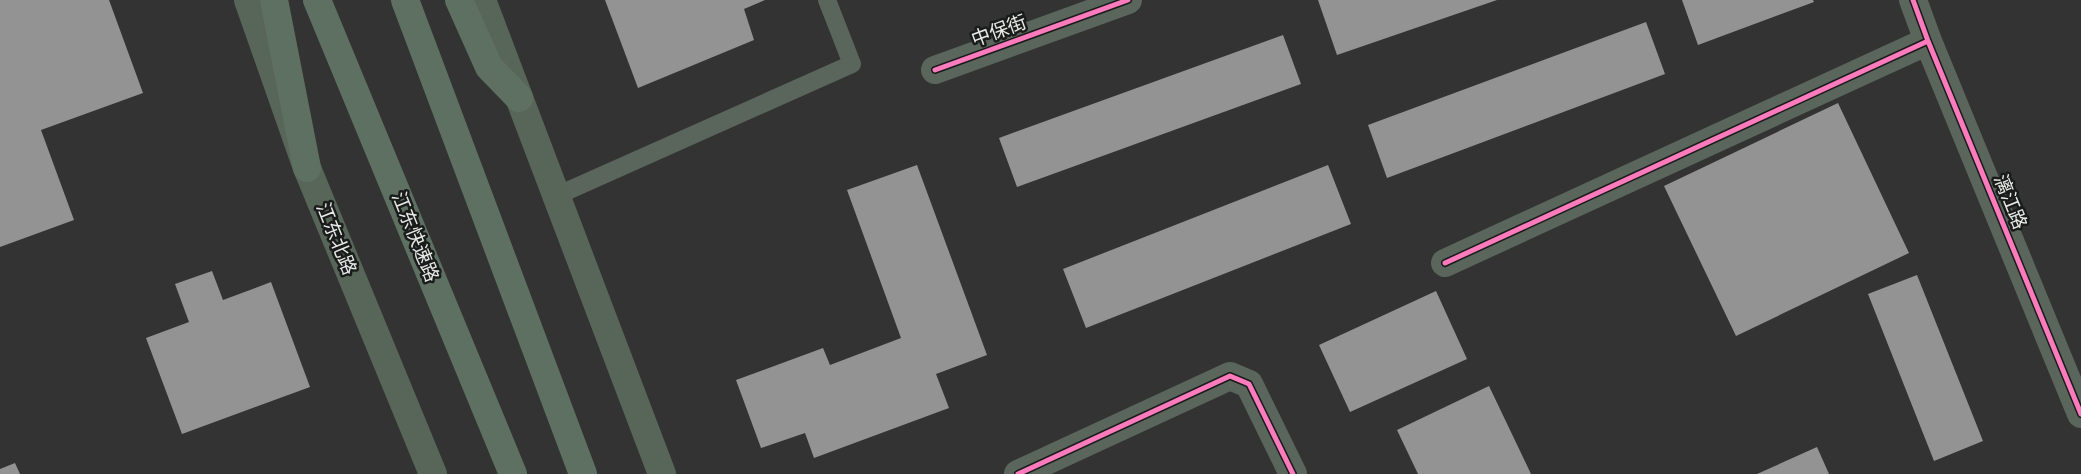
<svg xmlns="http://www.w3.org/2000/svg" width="2081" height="474" viewBox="0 0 2081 474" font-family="Karla,'Noto Sans SC',sans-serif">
  <rect width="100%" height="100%" fill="#333"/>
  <path fill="#929392" d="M0,0h109l34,93 -102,37 33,90 -74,27z
    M605,0h160l-21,9 10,31 -116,48z
    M1318,0h179l-160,55z
    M1682,0h131l1,2 -116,43z
    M1646,22l19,52 -278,104 -19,-53z
    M1283,35l18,49 -284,103 -18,-49z
    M1838,103l71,150 -173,83 -72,-150z
    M917,165l70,190 -51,19 13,34 -135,50 -9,-25 -44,15 -25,-68 87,-32 7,17 71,-27 -54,-148z
    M1328,165l23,59 -265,104 -23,-59z
    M212,271l11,29 48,-18 39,105 -128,47 -36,-96 43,-16 -14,-38z
    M1917,275l66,166 -49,20 -66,-167z
    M1436,291l31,68 -117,53 -31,-67z
    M1489,386l42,88h-113l-21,-44z
    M1817,447l12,27h-72z
    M15,463l5,11h-20v-5z"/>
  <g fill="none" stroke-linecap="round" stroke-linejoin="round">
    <path stroke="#5a655b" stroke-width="18" d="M556,196l296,-132 -25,-64"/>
    <path stroke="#5a655b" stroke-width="28" d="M1018,474l212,-98 19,8 44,90"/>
    <path stroke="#5a655b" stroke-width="28" d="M1913,0l15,41 153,373
      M935,70l193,-70
      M1445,263l483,-222"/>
    <path stroke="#58665a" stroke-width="28" d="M248,0l59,168 126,306
      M482,0l180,474"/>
    <path stroke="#5e7061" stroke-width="28" d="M274,0l33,168
      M317,0l196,474
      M405,0l178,474
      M459,0l30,67 30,31"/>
    <g stroke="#1a1c1b" stroke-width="8">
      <path id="cycleway" d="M1913,0l15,41 153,373
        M935,70l193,-70
        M1445,263l483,-222
        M1018,474l212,-98 19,8 44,90"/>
    </g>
    <use href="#cycleway" stroke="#fd7abc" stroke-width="5"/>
  </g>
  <g text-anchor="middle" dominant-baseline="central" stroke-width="5" stroke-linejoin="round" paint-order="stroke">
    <g font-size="19" fill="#e8eae8" stroke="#1a1c1b">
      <text transform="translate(999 31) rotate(-20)">中保街</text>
      <text transform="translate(2010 202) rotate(68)">漓江路</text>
      <text transform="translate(415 237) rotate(68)">江东快速路</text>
      <text transform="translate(336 239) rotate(68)">江东北路</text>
    </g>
  </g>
</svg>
